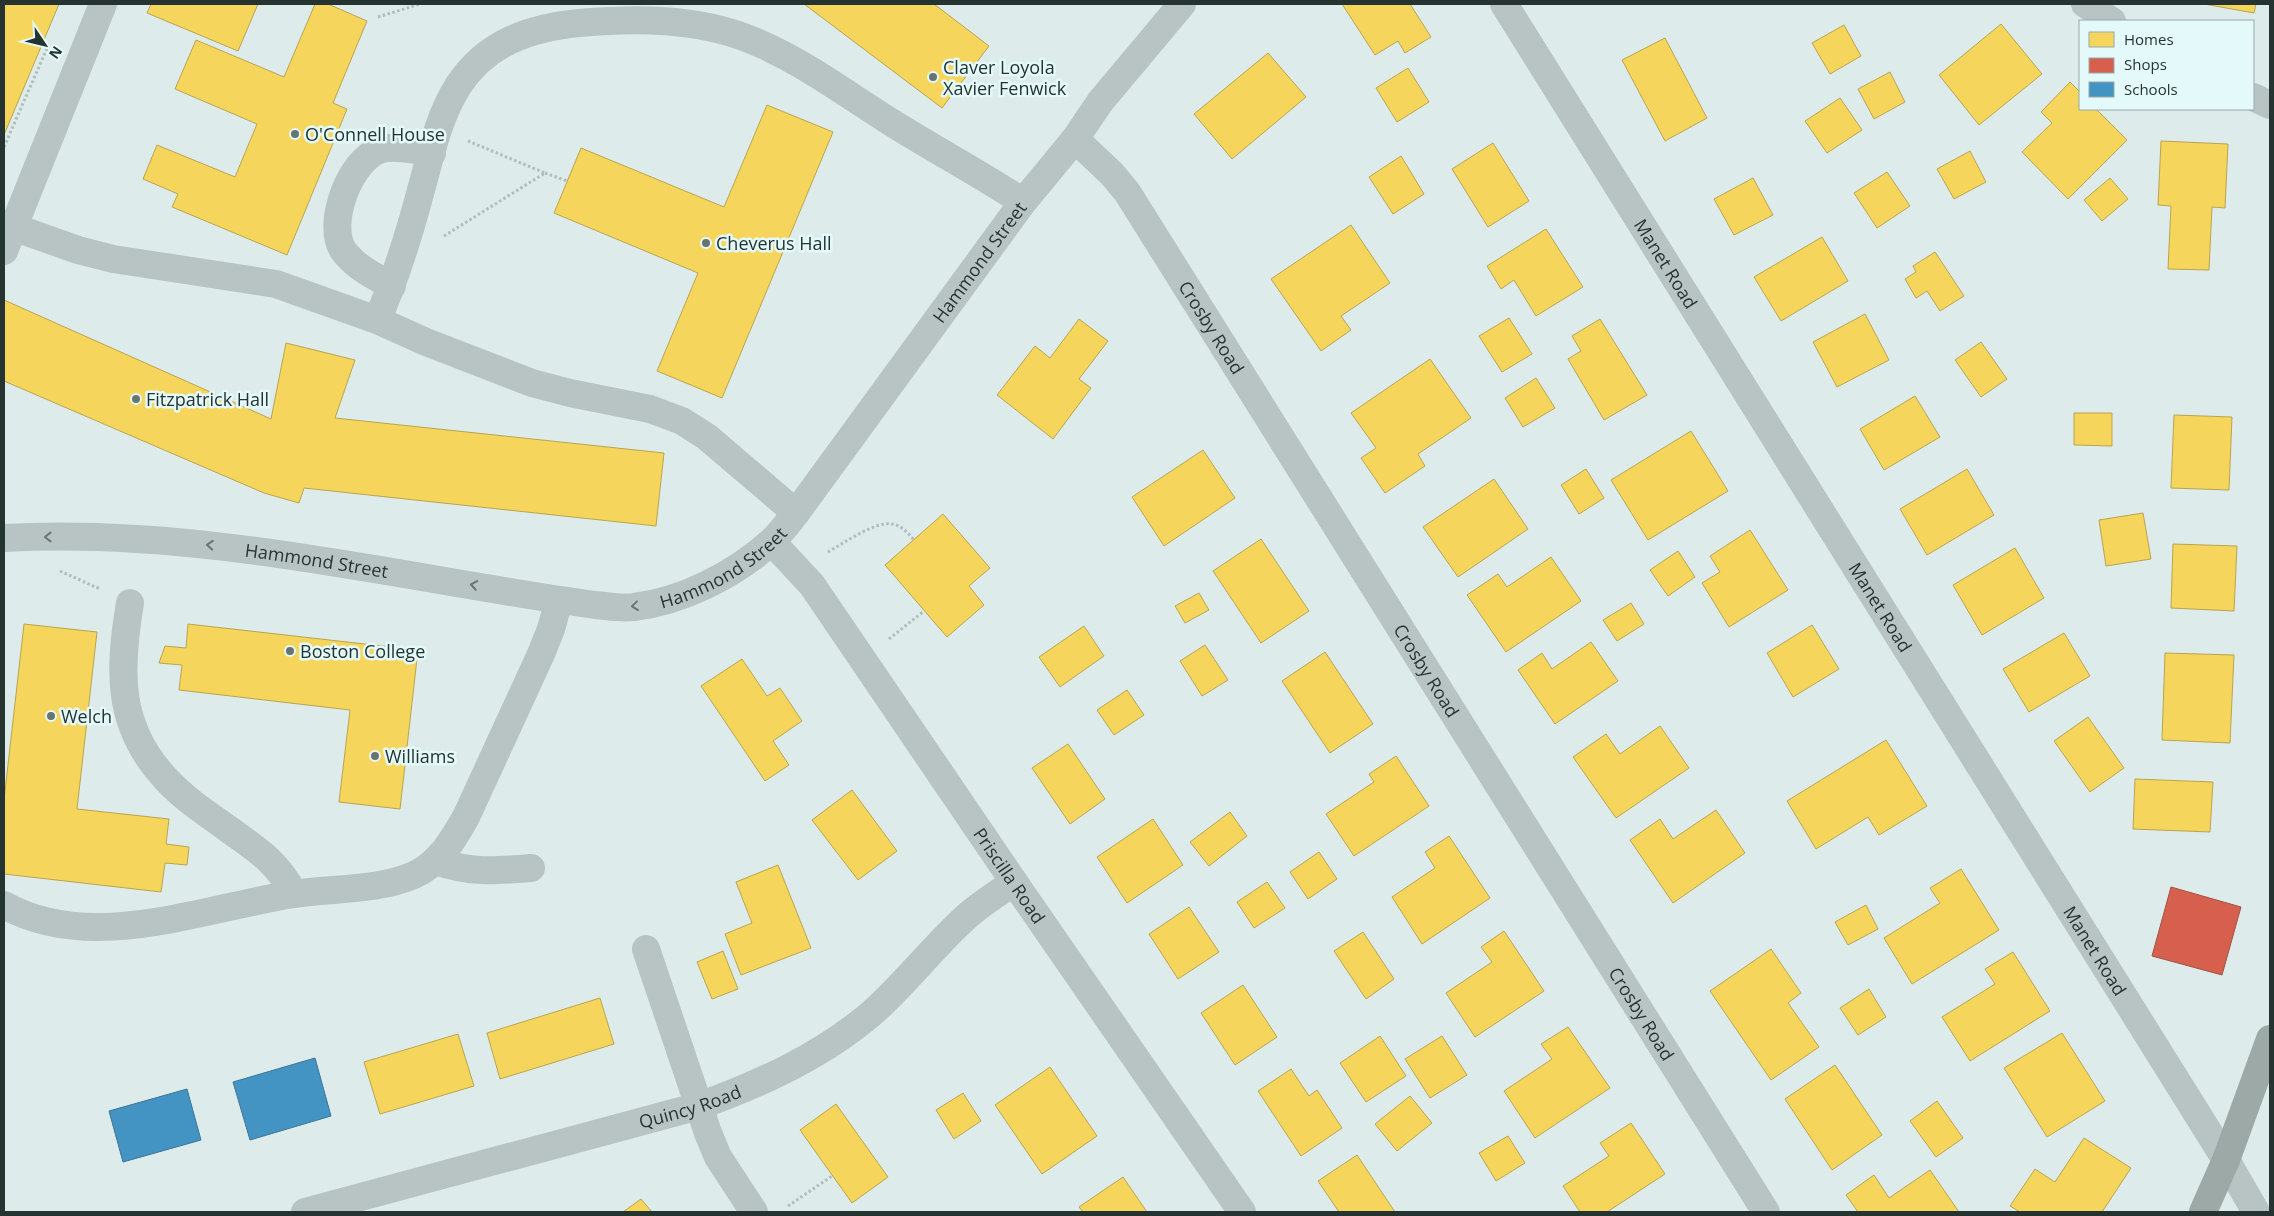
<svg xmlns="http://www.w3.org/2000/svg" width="2274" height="1216" viewBox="0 0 2274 1216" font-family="'Open Sans',sans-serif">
  <rect width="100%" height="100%" fill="#deebeb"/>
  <path fill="#f6d55c" stroke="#b8a54f" d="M4,4h55l-55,131z
    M151,4h107l-20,47 -91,-38z
    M315,4h13l39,17 -34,82 14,6 -60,146 -115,-48 6,-13 -35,-15 14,-34 78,32 22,-53 -82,-35 21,-49 88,37z
    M804,4h130l55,42 -47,62z
    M1342,4h68l21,33 -26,16 -7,-12 -23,14z
    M2204,4h52l-2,9z
    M2001,24l41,50 -63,51 -40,-50z
    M1844,25l17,31 -31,18 -18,-31z
    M1665,38l42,80 -42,23 -43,-81z
    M1268,53l38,44 -74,62 -38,-45z
    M1408,68l21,34 -32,20 -21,-34z
    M1890,72l15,30 -31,17 -16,-30z
    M2070,82l10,10v17h16l31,31 -59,59 -46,-47 30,-29 -11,-11z
    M1840,98l22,32 -35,23 -22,-32z
    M767,105l66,27 -111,266 -65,-27 41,-98 -144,-60 27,-65 143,59z
    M2161,141l67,3 -3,64 -13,-1 -3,63 -41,-1 3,-63 -13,-1z
    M1493,143l36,58 -41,26 -36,-58z
    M1970,151l16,31 -32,17 -17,-30z
    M1401,156l23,38 -31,20 -24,-37z
    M1887,172l23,34 -33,22 -23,-35z
    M1753,178l20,37 -39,20 -20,-36z
    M2110,178l18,21 -26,22 -18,-21z
    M1351,225l39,58 -49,33 10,14 -30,21 -50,-72z
    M1546,229l37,58 -47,29 -22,-36 -13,9 -14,-23z
    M1822,237l26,44 -67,40 -27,-44z
    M1935,252l29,44 -24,15 -13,-20 -11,7 -11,-19 11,-7 -3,-6z
    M4,300l267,119 15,-76 69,17 -20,58 329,35 -8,73 -352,-38 -5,15 -35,-10 -260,-112z
    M1865,314l24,46 -52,27 -24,-45z
    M1509,318l23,36 -30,18 -23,-36z
    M1079,319l29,22 -29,38 12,9 -38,51 -56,-44 38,-49 15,12z
    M1600,319l47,76 -43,25 -36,-61 13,-8 -9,-15z
    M1981,342l26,37 -26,18 -26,-37z
    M1430,359l41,59 -53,36 7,12 -40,27 -24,-35 15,-10 -25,-35z
    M1536,378l19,30 -32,19 -18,-29z
    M1915,396l25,41 -56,33 -24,-41z
    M2074,413h38v33l-38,-1z
    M2174,415l58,2 -3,73 -58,-2z
    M1691,431l37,60 -80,49 -37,-60z
    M1203,450l32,48 -71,48 -32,-49z
    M1586,469l18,29 -25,16 -18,-29z
    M1967,469l27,46 -67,40 -27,-46z
    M1494,479l34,50 -70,48 -35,-50z
    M2143,513l8,46 -45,7 -7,-46z
    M943,514l47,54 -21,18 15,19 -37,32 -62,-72z
    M1750,530l38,60 -59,37 -27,-44 18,-11 -10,-16z
    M1261,539l48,72 -48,32 -48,-72z
    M2173,544l64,2 -3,65 -63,-3z
    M2015,548l29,50 -62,37 -29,-50z
    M1678,551l17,26 -27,19 -18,-26z
    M1551,557l30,44 -75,51 -39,-57 31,-21 9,13z
    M1199,593l10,17 -24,13 -10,-17z
    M1631,603l13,21 -27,17 -14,-21z
    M24,624l73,8 -20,177 92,10 -3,25 23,3 -2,18 -22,-2 -4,29 -157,-18v-74z
    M188,624l230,26 -18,159 -61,-7 11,-92 -171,-20 3,-25 -23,-2 6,-17 21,2z
    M1812,625l27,44 -46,28 -26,-44z
    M1084,626l20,30 -44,31 -21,-30z
    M2064,633l26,43 -61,36 -26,-43z
    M1591,642l27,39 -63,43 -37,-54 24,-17 10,16z
    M1205,645l23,35 -26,16 -22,-35z
    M1325,652l48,72 -43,29 -48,-72z
    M2165,653l69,2 -4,88 -68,-3z
    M742,659l25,37 13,-8 22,33 -29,20 16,24 -24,16 -64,-95z
    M1127,690l17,25 -30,20 -17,-25z
    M2088,717l36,51 -34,24 -36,-51z
    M1660,726l29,42 -73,50 -43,-61 33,-23 14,20z
    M1886,740l41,66 -48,29 -11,-18 -52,32 -29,-48z
    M1068,744l37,55 -35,25 -38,-56z
    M1396,756l33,50 -75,50 -28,-42 48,-32 -5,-8z
    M2135,779l78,3 -3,50 -77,-3z
    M852,790l45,61 -39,29 -46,-60z
    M1716,810l29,43 -72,50 -43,-63 30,-21 13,20z
    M1230,812l17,24 -38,30 -19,-24z
    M1153,819l30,46 -56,38 -30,-46z
    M1449,836l41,62 -68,46 -30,-47 43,-29 -10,-16z
    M1319,852l18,27 -29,20 -18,-27z
    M778,865l33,83 -70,27 -16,-41 27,-11 -16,-41z
    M1961,869l38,61 -87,54 -28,-46 56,-35 -10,-15z
    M1267,882l18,26 -31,20 -17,-26z
    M1866,905l12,24 -30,16 -13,-23z
    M1189,907l30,45 -41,27 -29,-45z
    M1504,931l40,60 -69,46 -29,-44 46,-31 -11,-15z
    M1363,932l31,47 -28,20 -32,-48z
    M1771,949l30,44 -13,10 31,44 -48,33 -61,-89z
    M723,951l15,38 -26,10 -15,-37z
    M2013,952l37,59 -80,50 -28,-44 53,-33 -10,-15z
    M1243,985l34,52 -42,28 -34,-52z
    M1869,989l17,28 -28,18 -18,-27z
    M600,998l14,46 -114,35 -13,-46z
    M1568,1027l42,61 -75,50 -31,-47 48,-32 -11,-15z
    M2062,1033l43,68 -58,36 -43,-69z
    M458,1034l16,52 -94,28 -16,-52z
    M1380,1036l26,40 -40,26 -26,-39z
    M1442,1036l25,39 -37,23 -25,-39z
    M1835,1065l47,70 -50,35 -47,-71z
    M1050,1067l47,69 -55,38 -47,-69z
    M1291,1069l18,27 8,-6 25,38 -41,28 -43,-65z
    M963,1093l18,28 -27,18 -18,-29z
    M1410,1096l22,27 -35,28 -22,-27z
    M1937,1101l26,37 -27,19 -26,-36z
    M836,1104l52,73 -36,26 -52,-73z
    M1631,1123l34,51 -58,38h-27l-17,-26 46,-30 -9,-13z
    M1508,1136l17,27 -29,18 -17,-28z
    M2084,1138l47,30 -29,44h-82l-10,-6 25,-37 20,13z
    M1357,1155l38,57h-56l-21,-31z
    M1930,1170l29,42h-101l-12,-17 28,-20 15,23z
    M1123,1177l24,35h-64l-4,-5z
    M641,1199l11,13h-29z"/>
  <path fill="#d6604d" stroke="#a15345" d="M2171,887l70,20 -19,68 -70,-19z"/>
  <path fill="#4393c3" stroke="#3a7697" d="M315,1058l16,58 -81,24 -17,-58z
    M187,1089l14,51 -78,22 -14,-51z"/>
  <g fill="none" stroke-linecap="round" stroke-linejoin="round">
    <path stroke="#afbdbb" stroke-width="3" stroke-dasharray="2.5 2.5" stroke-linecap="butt" d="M378,17l42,-13
      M4,147l44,-101
      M545,173l22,8
      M444,236l101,-63 -77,-32
      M828,552c16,-9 47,-31 64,-28 9,1 16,9 22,16
      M60,571l40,18
      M889,639l35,-28
      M788,1206l44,-30"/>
    <g stroke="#b7c4c3" stroke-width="28">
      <path id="s1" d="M1504,4l722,1156 30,52"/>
      <path d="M2085,4l27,17"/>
      <path d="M2253,97l17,8"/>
      <path id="s2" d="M1075,139l37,35 15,18 639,1020"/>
      <path d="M13,227l65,23 35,9 163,25 101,36 49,22 106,41 38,10 80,16 32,12 25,16 89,76"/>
      <path d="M4,251l99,-247"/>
      <path d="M392,286c-18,-10 -37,-19 -49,-36 -17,-27 7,-89 36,-100 15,-6 37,1 53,3"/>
      <path d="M377,320c19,-42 32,-85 44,-130 10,-36 17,-72 37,-104 28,-43 71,-58 121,-63 56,-5 117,-5 170,16 53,21 98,56 145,85 43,27 87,50 129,78"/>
      <path id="s3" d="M4,538c200,-11 395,40 591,67 13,1 26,4 39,2 49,-6 100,-32 137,-65 9,-8 17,-19 25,-29l227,-311 52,-63 25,-37 82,-98"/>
      <path id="s4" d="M772,542l40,43 202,297 228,330"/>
      <path d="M130,603c-11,66 -14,122 35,175 18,20 41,35 62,50 30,22 49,32 67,66"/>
      <path d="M436,861c34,12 59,10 95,7"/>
      <path d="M4,905c87,49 199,3 290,-11 39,-6 83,-3 120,-19 25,-11 39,-35 52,-58l75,-163 10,-25 8,-29"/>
      <path d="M646,949l62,184 10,24 36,55"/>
      <path id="s5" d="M305,1212l394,-106c61,-22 123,-50 173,-93 33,-29 60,-65 93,-95 14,-13 32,-24 49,-36"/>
    </g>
    <path stroke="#9ca9a7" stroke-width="28" d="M2203,1212l23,-52 44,-121"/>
  </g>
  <defs><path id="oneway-chevron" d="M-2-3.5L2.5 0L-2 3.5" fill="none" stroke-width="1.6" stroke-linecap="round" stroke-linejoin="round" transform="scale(1.25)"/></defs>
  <g stroke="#677573">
    <use href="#oneway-chevron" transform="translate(48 537) rotate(180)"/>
    <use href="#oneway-chevron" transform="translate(210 545) rotate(-175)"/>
    <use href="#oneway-chevron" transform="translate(474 585) rotate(-170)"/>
    <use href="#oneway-chevron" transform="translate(635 606) rotate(173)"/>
  </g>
  <g fill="#667472" stroke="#e4f9f9" stroke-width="2">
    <circle cx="933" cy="77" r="5"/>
    <circle cx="295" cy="134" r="5"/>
    <circle cx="706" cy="243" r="5"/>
    <circle cx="136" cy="399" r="5"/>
    <circle cx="290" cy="651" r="5"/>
    <circle cx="51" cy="716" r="5"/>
    <circle cx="375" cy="756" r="5"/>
  </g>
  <g text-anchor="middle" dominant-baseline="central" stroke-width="5" stroke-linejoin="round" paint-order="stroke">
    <g font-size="18" fill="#263431" stroke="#e4f9f9" text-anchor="start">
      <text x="943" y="67">Claver Loyola<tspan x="943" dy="21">Xavier Fenwick</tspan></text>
      <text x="305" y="134">O'Connell House</text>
      <text x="716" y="243">Cheverus Hall</text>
      <text x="146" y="399">Fitzpatrick Hall</text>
      <text x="300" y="651">Boston College</text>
      <text x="61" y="716">Welch</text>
      <text x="385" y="756">Williams</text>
    </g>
    <g font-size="18" fill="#263431" stroke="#e4f9f9">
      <text stroke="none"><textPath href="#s3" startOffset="1138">Hammond Street</textPath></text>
      <text stroke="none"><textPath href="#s1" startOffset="306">Manet Road</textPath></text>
      <text stroke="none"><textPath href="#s2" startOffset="234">Crosby Road</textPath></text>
      <text stroke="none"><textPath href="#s3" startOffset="314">Hammond Street</textPath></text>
      <text stroke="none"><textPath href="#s3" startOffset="734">Hammond Street</textPath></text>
      <text stroke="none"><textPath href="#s1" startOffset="711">Manet Road</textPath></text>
      <text stroke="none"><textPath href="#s2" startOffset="639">Crosby Road</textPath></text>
      <text stroke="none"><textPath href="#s4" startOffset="410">Priscilla Road</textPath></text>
      <text stroke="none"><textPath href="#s1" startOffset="1116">Manet Road</textPath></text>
      <text stroke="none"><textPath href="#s2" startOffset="1044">Crosby Road</textPath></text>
      <text stroke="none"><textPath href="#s5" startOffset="399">Quincy Road</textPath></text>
    </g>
  </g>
  <rect width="2274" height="1216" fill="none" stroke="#263431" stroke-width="10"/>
  <rect x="2079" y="20" width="175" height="90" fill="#e4f9f9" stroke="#98aaa9"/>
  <rect x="2089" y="32" width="25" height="15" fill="#f6d55c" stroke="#98aaa9"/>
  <text x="2124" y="45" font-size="15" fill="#263431">Homes</text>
  <rect x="2089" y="58" width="25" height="15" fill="#d6604d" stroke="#98aaa9"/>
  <text x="2124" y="70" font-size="15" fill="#263431">Shops</text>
  <rect x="2089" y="82" width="25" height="15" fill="#4393c3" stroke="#98aaa9"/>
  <text x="2124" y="95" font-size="15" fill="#263431">Schools</text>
  <g transform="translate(45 45) rotate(125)" stroke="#e4f9f9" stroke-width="4" paint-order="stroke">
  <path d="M0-4L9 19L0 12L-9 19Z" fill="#263431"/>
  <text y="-8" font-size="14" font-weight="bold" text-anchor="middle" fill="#263431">N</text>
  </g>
</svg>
